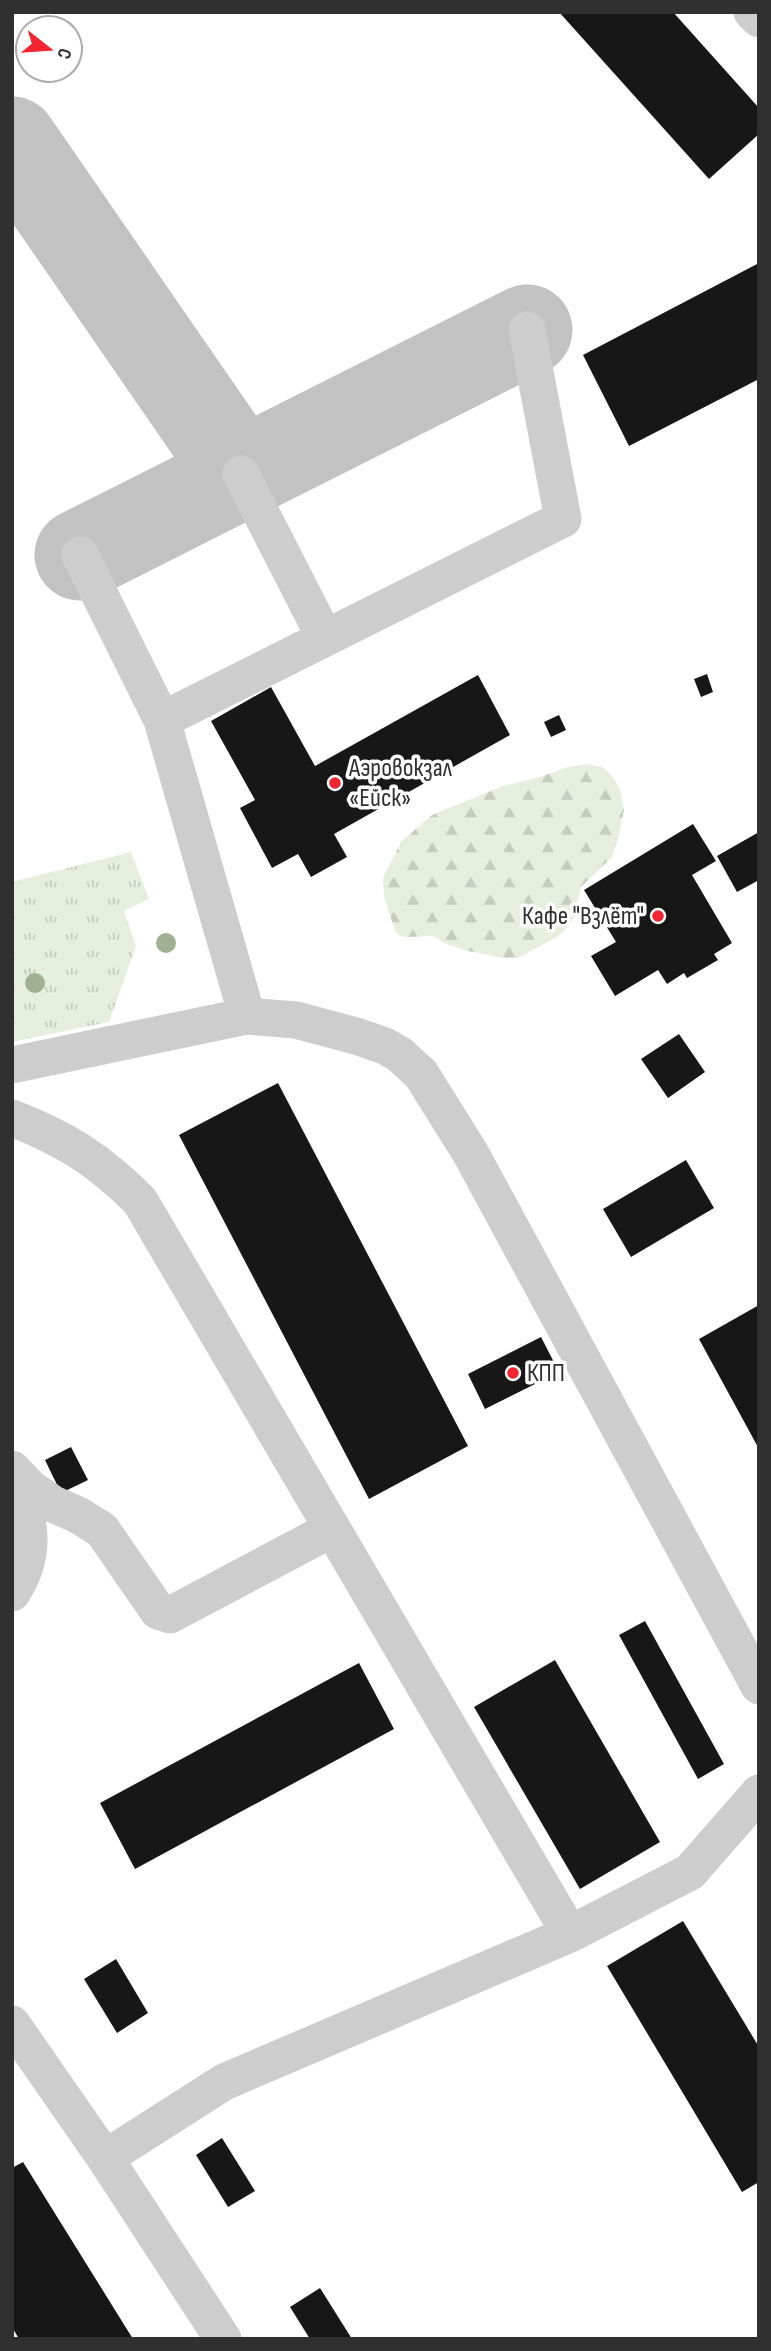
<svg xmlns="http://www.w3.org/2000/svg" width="771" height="2351" viewBox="0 0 771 2351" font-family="'Sofia Sans Condensed',sans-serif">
  <defs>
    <pattern id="grass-tufts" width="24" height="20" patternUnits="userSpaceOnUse" patternTransform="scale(1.75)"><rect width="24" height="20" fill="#e6eedd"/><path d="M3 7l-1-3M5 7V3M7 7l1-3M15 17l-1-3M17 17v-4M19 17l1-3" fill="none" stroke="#c6ccbe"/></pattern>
    <pattern id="forest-firs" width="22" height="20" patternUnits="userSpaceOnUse" patternTransform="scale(1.75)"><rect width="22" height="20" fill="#e6eedd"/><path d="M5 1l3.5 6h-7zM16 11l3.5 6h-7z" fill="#c6ccbe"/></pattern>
  </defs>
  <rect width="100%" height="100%" fill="#fff"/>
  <path fill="url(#grass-tufts)" d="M131,852l18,47 -25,12 12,35 -27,76 -97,20v-160z"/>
  <path fill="url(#forest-firs)" d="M587,764l17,4 10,11 6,10 4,21 -6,29 -6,18 -31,30 -7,30 -7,11 -10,9 -39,21h-14l-36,-7 -19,-6 -16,-9 -26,1 -7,-1 -5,-5 -11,-35 -1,-18 18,-36 16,-14 15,-13 71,-29 37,-9 28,-10z"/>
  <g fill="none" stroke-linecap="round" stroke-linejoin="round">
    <path stroke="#c2c2c2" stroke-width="91" d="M12,142l229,332
      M80,555l447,-225"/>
  </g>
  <path fill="#171717" d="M559,12h114l86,96v26l-50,45z
    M759,263v116l-130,67 -46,-91z
    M707,674l6,18 -12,5 -7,-18z
    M478,675l32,60 -176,99 13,23 -36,20 -13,-23 -26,14 -32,-60 15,-8 -44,-79 60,-34 44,79z
    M559,715l7,15 -15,7 -7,-15z
    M693,824l23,37 -24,14 40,68 -18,11 4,6 -31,18 -3,-5 -17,11 -9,-14 -43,26 -24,-40 25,-14 -32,-52z
    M759,832v48l-22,12 -20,-36z
    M679,1034l26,38 -37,26 -27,-39z
    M278,1083l190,363 -99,53 -190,-364z
    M686,1160l28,48 -83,49 -28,-48z
    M759,1305v144l-60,-110z
    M541,1337l18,35 -74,37 -17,-35z
    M71,1447l17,33 -27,13 -16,-33z
    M645,1621l79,143 -26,15 -79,-144z
    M555,1660l105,182 -80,47 -106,-182z
    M359,1663l35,66 -259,140 -35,-66z
    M683,1921l76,126v135l-17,10 -135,-226z
    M116,1959l32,54 -31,20 -33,-54z
    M222,2138l33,53 -27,16 -32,-52z
    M23,2162l110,177h-114l-7,-12v-159z
    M320,2288l32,51h-42l-20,-32z"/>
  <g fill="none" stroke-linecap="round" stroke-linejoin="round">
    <path stroke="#cdcdcd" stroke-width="37" d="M752,12l7,7
      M241,474l84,164
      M80,555l82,165 85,296
      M162,720l401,-201 -36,-189
      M12,1065l235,-49 49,4 60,16 29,10 14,8 22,20 50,80 288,532
      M12,1118c54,21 87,42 128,83l430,733
      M12,1469l18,19 23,16 25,11 24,15 56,81 12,4 162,-86
      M12,1476c18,42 27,76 0,117
      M12,2024l93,134 118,181
      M105,2158l119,-76 346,-148 120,-62 69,-79"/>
  </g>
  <g fill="#a0b092">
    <circle cx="166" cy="943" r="10"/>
    <circle cx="35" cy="983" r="10"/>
  </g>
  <g fill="#f32531" stroke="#fff" stroke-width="2.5">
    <circle cx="335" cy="783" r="7"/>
    <circle cx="658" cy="916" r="7"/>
    <circle cx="513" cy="1373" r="7"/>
  </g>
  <g text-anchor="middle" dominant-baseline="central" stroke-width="7" stroke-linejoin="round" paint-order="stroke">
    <g font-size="26" fill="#303030" stroke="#fff" text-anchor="start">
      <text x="349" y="768">Аэровокзал<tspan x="349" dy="30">«Ейск»</tspan></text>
      <text x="644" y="916" text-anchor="end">Кафе "Взлёт"</text>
      <text x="527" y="1373">КПП</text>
    </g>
  </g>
  <rect width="771" height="2351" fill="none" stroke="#303030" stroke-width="28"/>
  <g transform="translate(49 49) rotate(107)"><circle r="33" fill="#ffffff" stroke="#acacac" stroke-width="2"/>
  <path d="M0-5L12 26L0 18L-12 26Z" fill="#f32531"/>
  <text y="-10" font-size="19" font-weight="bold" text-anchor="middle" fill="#303030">С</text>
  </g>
</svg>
